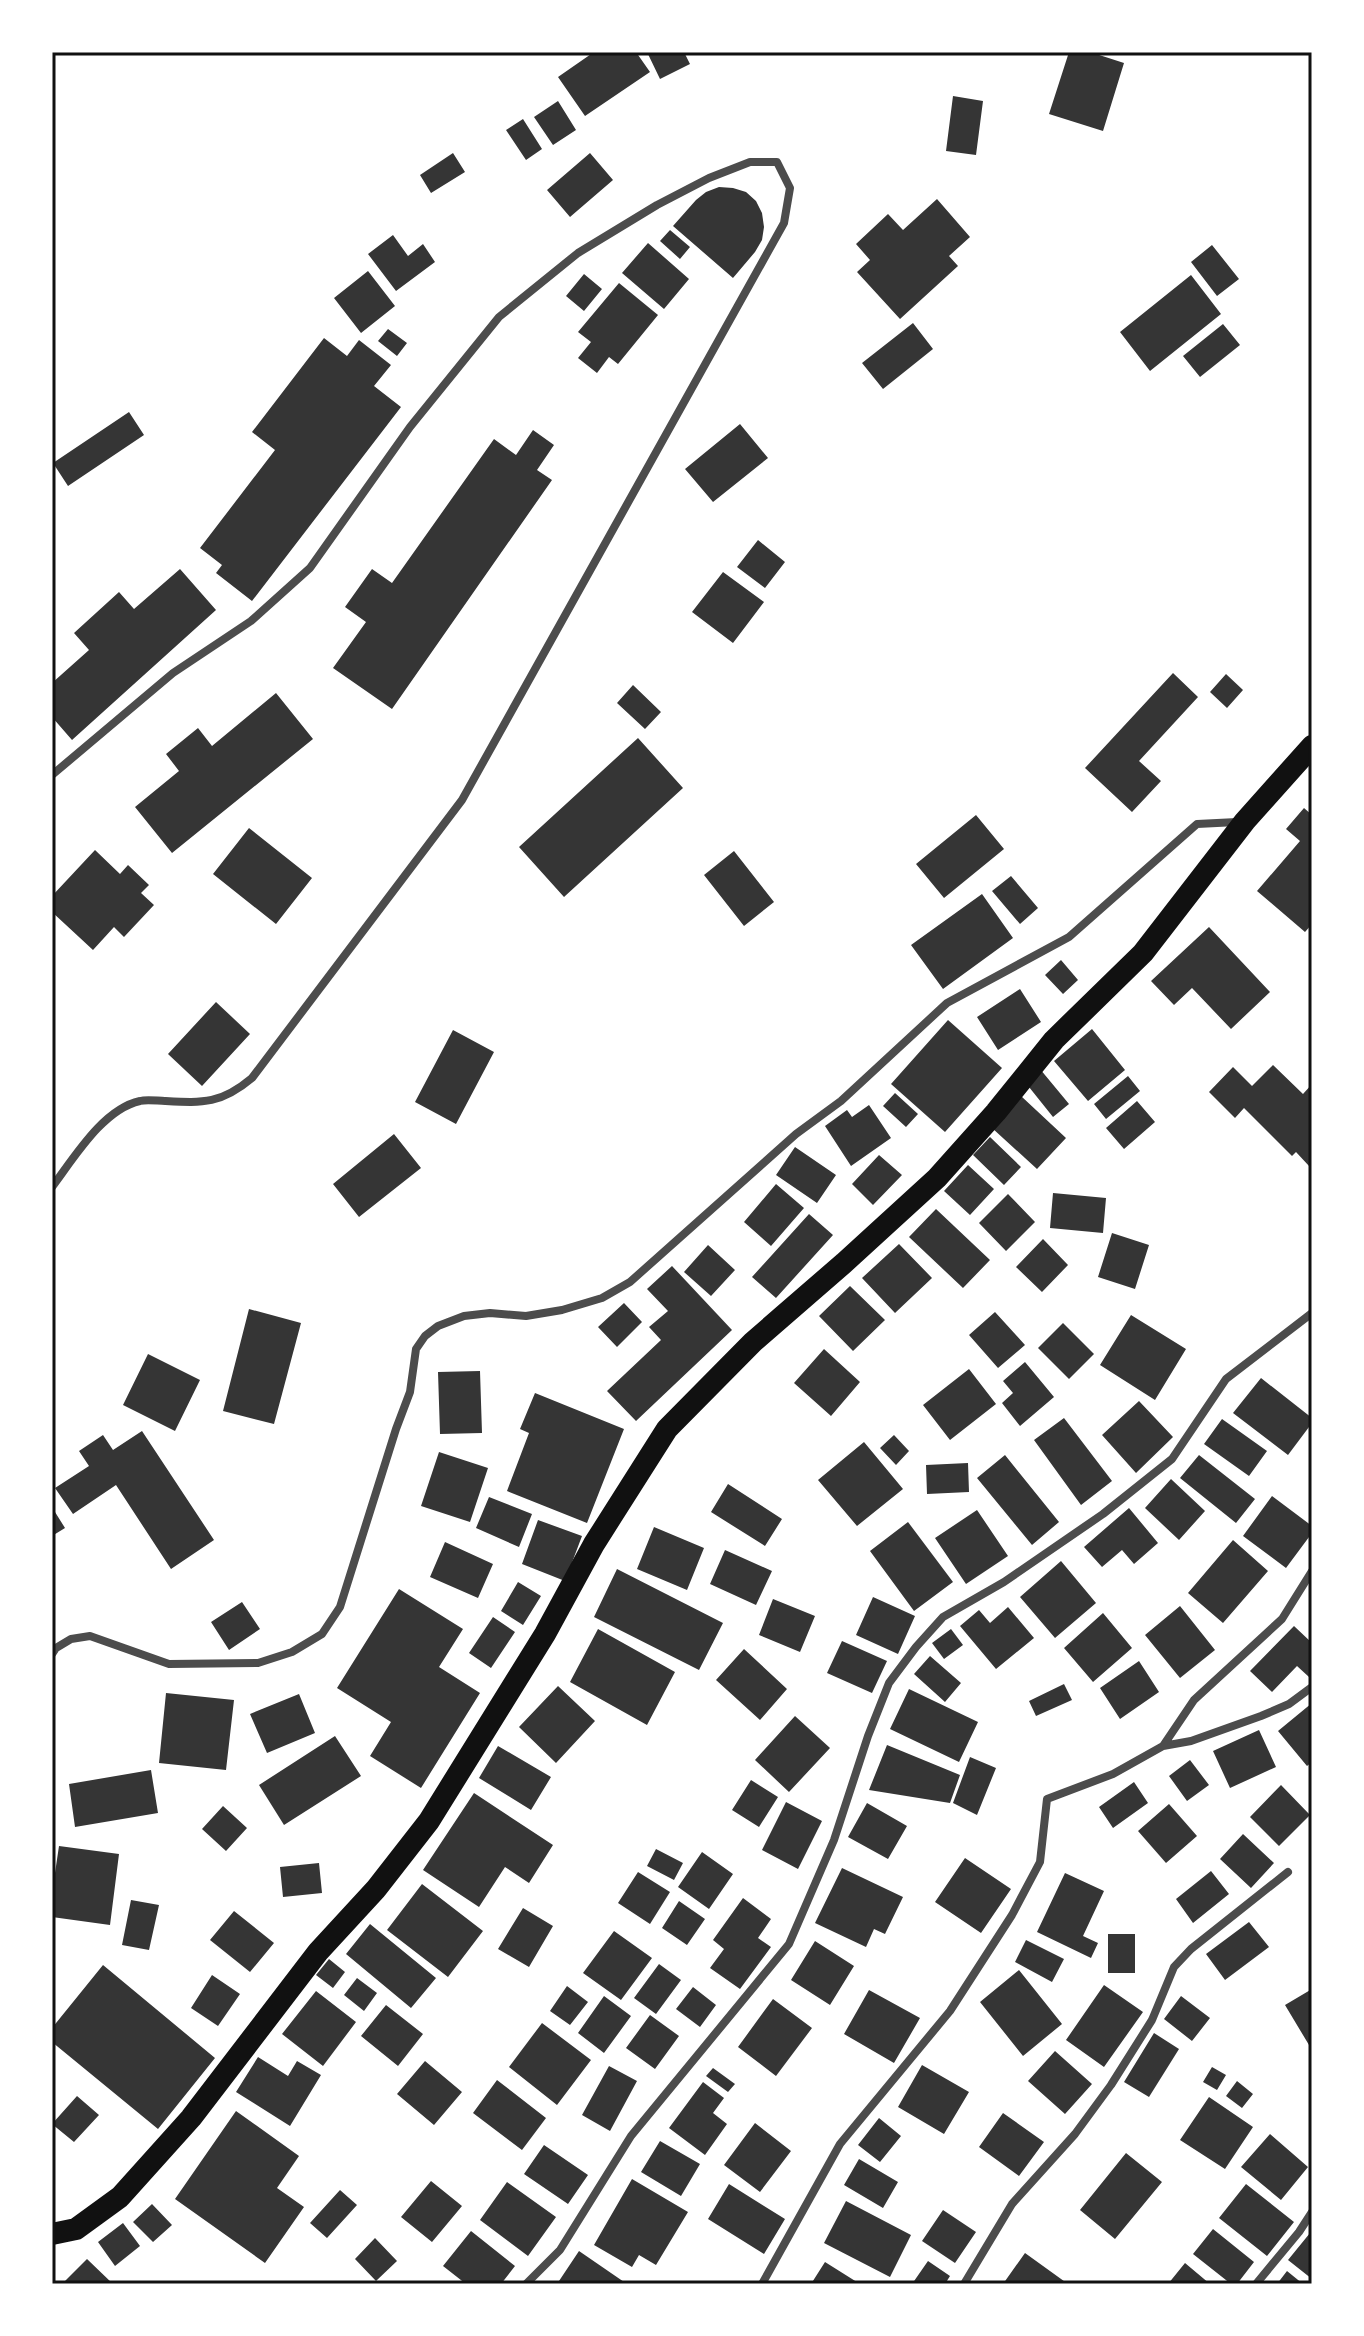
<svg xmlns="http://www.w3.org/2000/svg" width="1364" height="2336" viewBox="0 0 1364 2336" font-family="'DM Sans',sans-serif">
  <rect width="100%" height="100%" fill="#fff"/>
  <path fill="#353535" d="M594,52h42l14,20 -65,44 -27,-39z
    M647,52h37l6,12 -30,15z
    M1069,52h21l34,11 -21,68 -54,-17z
    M953,96l30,5 -7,54 -30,-4z
    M558,101l18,29 -23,15 -19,-28z
    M523,119l19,30 -16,11 -20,-30z
    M453,153l12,19 -34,21 -11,-18z
    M590,153l23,27 -43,37 -23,-27z
    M719,187l14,1 13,4 10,9 6,12 2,14 -2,13 -7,12 -22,26 -60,-52 23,-26 10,-8z
    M937,199l33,38 -21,19 9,10 -58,53 -43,-47 13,-12 -14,-16 32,-30 15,16z
    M670,230l20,17 -10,12 -20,-18z
    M393,235l15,21 15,-12 12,18 -39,29 -28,-37z
    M648,243l41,36 -25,30 -42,-36z
    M1212,245l27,34 -22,17 -26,-34z
    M368,271l27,35 -34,27 -27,-35z
    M584,274l18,15 -18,22 -18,-15z
    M1191,275l30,39 -71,57 -30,-39z
    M619,283l39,32 -40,49 -9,-7 -12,16 -19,-15 13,-16 -13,-10z
    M913,323l20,26 -50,40 -21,-26z
    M1223,324l17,21 -40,32 -17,-21z
    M388,329l19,14 -10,13 -19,-15z
    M324,338l23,18 12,-16 32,25 -17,21 27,21 -149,194 -36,-28 6,-8 -22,-17 75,-98 -23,-18z
    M129,412l15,23 -76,51 -15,-23z
    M740,424l28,34 -55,44 -28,-33z
    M533,430l21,15 -17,25 15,10 -160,229 -59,-41 33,-46 -21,-15 27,-38 20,14 102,-144 22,16z
    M758,540l27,22 -20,26 -28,-21z
    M180,569l36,41 -144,130 -20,-23v-34l37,-33 -15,-17 45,-41 15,17z
    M723,572l41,30 -31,41 -41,-31z
    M1173,673l25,24 -59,64 22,20 -29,31 -47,-44z
    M1226,674l17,16 -16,18 -17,-16z
    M633,685l28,27 -16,17 -28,-26z
    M276,693l37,46 -141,114 -37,-46 44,-36 -13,-17 32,-26 14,18z
    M638,738l45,50 -119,109 -45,-50z
    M1304,808l8,7v109l-7,8 -48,-41 43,-50 -14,-12z
    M976,815l28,34 -60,49 -28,-34z
    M249,828l63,50 -36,46 -63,-50z
    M95,850l25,24 8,-9 21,20 -8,8 13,12 -30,32 -10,-10 -21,23 -41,-38v-16z
    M734,851l40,51 -30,24 -40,-51z
    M1011,876l27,32 -18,16 -28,-33z
    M982,894l31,44 -70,51 -32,-44z
    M1209,927l61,65 -39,37 -39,-41 -18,17 -23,-24z
    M1061,960l17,20 -15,14 -18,-19z
    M1020,989l21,33 -43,28 -21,-33z
    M216,1002l34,32 -48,52 -34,-32z
    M948,1020l54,48 -57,64 -54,-48z
    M1092,1029l33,41 -37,31 -34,-40z
    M453,1030l41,22 -38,72 -41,-22z
    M1273,1065l30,29 9,-10v79l-3,3 -13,-14 -4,4 -48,-48 -9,10 -26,-26 24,-25 19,19z
    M1040,1069l29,35 -16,13 -28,-35z
    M1128,1076l12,15 -34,28 -12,-15z
    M895,1093l23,21 -12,13 -23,-21z
    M1021,1096l45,42 -29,31 -45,-41z
    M1137,1101l18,21 -31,27 -18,-21z
    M869,1105l22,33 -40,28 -26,-40 22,-16 5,7z
    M394,1134l27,34 -62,49 -26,-33z
    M990,1137l31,30 -17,18 -31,-30z
    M795,1147l41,28 -19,28 -41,-28z
    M879,1155l23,20 -29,30 -21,-21z
    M968,1165l26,24 -24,26 -26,-24z
    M776,1184l28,24 -33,38 -27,-24z
    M1053,1193l53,5 -3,35 -53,-5z
    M1008,1194l27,28 -29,29 -27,-28z
    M936,1209l54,51 -27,28 -54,-51z
    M809,1214l24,21 -57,63 -24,-21z
    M1112,1233l37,12 -14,44 -37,-12z
    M1043,1239l25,26 -26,27 -26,-25z
    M899,1244l33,34 -37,35 -33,-35z
    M708,1245l27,25 -24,26 -27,-24z
    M672,1266l60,64 -96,91 -29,-30 54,-51 -12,-13 19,-16 -21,-22z
    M850,1286l35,34 -32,31 -34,-35z
    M624,1303l18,19 -25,25 -19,-20z
    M249,1309l52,14 -27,101 -51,-13z
    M995,1312l30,33 -27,23 -29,-33z
    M1131,1315l55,34 -31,51 -55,-35z
    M1063,1323l31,31 -25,25 -31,-31z
    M824,1349l36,33 -29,34 -37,-33z
    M148,1354l52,26 -25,51 -52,-26z
    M1025,1362l29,35 -34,29 -18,-23 11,-10 -10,-12z
    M969,1369l27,35 -46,36 -27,-35z
    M480,1371l2,62 -42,1 -2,-62z
    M1261,1378l51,40v5l-24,32 -55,-42z
    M535,1393l89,36 -37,94 -80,-32 22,-58 -9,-4z
    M1139,1401l34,36 -37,36 -34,-38z
    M1064,1418l48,63 -31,24 -47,-65z
    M1222,1419l45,32 -18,25 -45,-32z
    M142,1431l72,109 -43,29 -55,-84 -43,29 -18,-26 34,-22 -10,-15 24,-16 10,15z
    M894,1435l15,16 -13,14 -16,-17z
    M864,1442l39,47 -46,37 -39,-46z
    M439,1452l49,16 -18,54 -49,-16z
    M1005,1455l54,67 -27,23 -55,-67z
    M1199,1455l56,44 -19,24 -56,-45z
    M968,1463l1,29 -42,2 -1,-29z
    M1171,1479l34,32 -26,29 -34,-32z
    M728,1484l54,35 -17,27 -54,-34z
    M1272,1496l40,30v7l-26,35 -43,-32z
    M489,1497l43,17 -13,33 -43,-19z
    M1129,1508l29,35 -24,21 -12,-14 -20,17 -18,-20z
    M977,1510l31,46 -42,28 -31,-46z
    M55,1512l10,16 -13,8v-22z
    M538,1520l44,16 -17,45 -43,-17z
    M908,1522l45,60 -39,29 -44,-60z
    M654,1527l50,21 -17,42 -50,-21z
    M1233,1540l35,31 -45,52 -35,-30z
    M445,1542l48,22 -15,34 -48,-21z
    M725,1550l47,21 -16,34 -46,-21z
    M1061,1561l35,42 -41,35 -35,-41z
    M617,1569l106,54 -24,47 -105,-53z
    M518,1582l23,14 -18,29 -22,-14z
    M399,1589l64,40 -24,38 41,26 -59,95 -51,-32 21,-34 -54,-34z
    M873,1597l42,19 -17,38 -42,-19z
    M773,1599l42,17 -15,36 -41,-17z
    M242,1602l18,27 -31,21 -18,-28z
    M1180,1606l35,44 -35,28 -35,-43z
    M1008,1607l26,31 -38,31 -36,-43 19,-16 11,13z
    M1103,1613l29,35 -39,34 -29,-34z
    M493,1617l22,15 -24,36 -22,-15z
    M1294,1626l18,17v31l-3,3 -12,-11 -25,26 -22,-21z
    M598,1629l77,43 -28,53 -77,-43z
    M951,1629l12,16 -19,14 -12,-16z
    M842,1641l45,20 -15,32 -45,-20z
    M744,1649l43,40 -27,31 -44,-40z
    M930,1656l31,27 -16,19 -31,-28z
    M1139,1661l20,31 -39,27 -20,-31z
    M1064,1684l8,16 -36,16 -7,-15z
    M558,1686l37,35 -39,42 -37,-36z
    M909,1689l69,33 -19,40 -69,-33z
    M166,1693l68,7 -8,70 -67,-7z
    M299,1694l16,39 -48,20 -17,-39z
    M1312,1703v59l-5,4 -29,-35z
    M795,1716l35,32 -41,44 -34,-32z
    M1259,1730l17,37 -46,21 -17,-37z
    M335,1736l26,40 -77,49 -25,-40z
    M887,1745l73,30 -10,28 -81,-13z
    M498,1746l53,31 -20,33 -52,-32z
    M970,1757l26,11 -19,47 -24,-12z
    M1190,1760l19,25 -22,16 -18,-25z
    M151,1770l7,43 -83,14 -6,-43z
    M751,1780l27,17 -19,30 -27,-17z
    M1134,1782l14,21 -35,25 -14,-21z
    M1281,1785l29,30 -31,31 -29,-29z
    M474,1793l79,52 -24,38 -24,-16 -26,40 -56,-37z
    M786,1802l36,19 -24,48 -36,-19z
    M867,1803l40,23 -19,33 -40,-22z
    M1169,1804l28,32 -31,27 -28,-32z
    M223,1806l24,22 -21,23 -24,-22z
    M1243,1834l31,29 -23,25 -31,-29z
    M59,1846l60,8 -9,71 -58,-8v-24z
    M656,1849l27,14 -9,17 -27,-14z
    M702,1852l31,22 -24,35 -31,-22z
    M965,1858l46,31 -30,44 -46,-31z
    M319,1863l3,30 -39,4 -3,-30z
    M842,1868l61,29 -18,37 -11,-5 -8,18 -51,-24z
    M1211,1871l18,23 -36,29 -17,-24z
    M638,1872l32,20 -20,32 -32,-21z
    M1065,1873l39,18 -21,45 15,7 -7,15 -54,-26z
    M422,1884l61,47 -35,46 -61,-47z
    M743,1898l28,21 -13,19 13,9 -31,42 -30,-21 14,-19 -11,-9z
    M131,1900l28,5 -10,45 -27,-5z
    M679,1901l26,18 -18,26 -25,-17z
    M523,1908l30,18 -24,41 -31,-18z
    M234,1911l40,32 -24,29 -40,-32z
    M1249,1922l20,25 -44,33 -19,-26z
    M370,1924l66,54 -25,30 -65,-54z
    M614,1931l38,27 -31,42 -38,-27z
    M1108,1934h27v39h-27z
    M1026,1940l38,19 -12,23 -37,-20z
    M815,1941l39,25 -24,39 -39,-25z
    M329,1959l16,13 -12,16 -17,-13z
    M659,1964l22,16 -25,34 -22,-16z
    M103,1965l112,93 -57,71 -106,-87v-14z
    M1019,1970l43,54 -39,32 -43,-54z
    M212,1975l28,19 -22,32 -27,-18z
    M357,1978l20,15 -13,18 -20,-16z
    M1104,1985l39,27 -39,55 -38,-27z
    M567,1986l21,16 -18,23 -20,-14z
    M693,1987l23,18 -16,22 -24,-18z
    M1312,1989v54l-3,2 -24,-40z
    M869,1990l51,28 -26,45 -50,-29z
    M316,1991l40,31 -33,44 -41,-32z
    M604,1996l27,20 -27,37 -26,-20z
    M1181,1996l29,22 -18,23 -28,-22z
    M773,1999l39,29 -36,48 -38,-29z
    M386,2005l37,29 -25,32 -37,-30z
    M650,2015l29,21 -24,33 -29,-21z
    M542,2023l49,37 -34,45 -48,-38z
    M1154,2033l25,16 -30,48 -25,-15z
    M1055,2051l37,33 -27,30 -37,-33z
    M258,2057l30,19 9,-15 24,14 -31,51 -54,-34z
    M425,2061l37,31 -28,33 -37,-31z
    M922,2065l47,27 -25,42 -46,-27z
    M609,2066l28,15 -27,50 -28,-16z
    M1212,2067l14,8 -9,15 -14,-8z
    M713,2068l22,16 -7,8 -22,-16z
    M497,2080l49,38 -24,32 -49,-37z
    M1237,2081l16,13 -11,14 -16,-12z
    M703,2082l21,16 -11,15 14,11 -22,31 -36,-27z
    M77,2096l22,19 -25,27 -22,-18z
    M1209,2097l44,30 -28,42 -45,-29z
    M236,2111l63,45 -22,32 27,19 -39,56 -90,-64z
    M1003,2113l41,29 -25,34 -40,-29z
    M879,2118l22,18 -21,26 -22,-17z
    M755,2123l36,28 -31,41 -36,-27z
    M1270,2134l38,33 -27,33 -40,-33z
    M660,2141l40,23 -19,32 -40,-24z
    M544,2145l44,30 -20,29 -44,-30z
    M1126,2153l36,29 -47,57 -35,-29z
    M859,2159l39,23 -15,26 -39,-23z
    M632,2179l56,33 -32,53 -17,-10 -7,12 -38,-22z
    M431,2181l31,25 -30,36 -31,-25z
    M507,2182l49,35 -28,39 -48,-36z
    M729,2184l56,35 -21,35 -56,-35z
    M1246,2184l48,38 -27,34 -48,-38z
    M340,2190l17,15 -30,33 -17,-15z
    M846,2201l65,34 -21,42 -66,-34z
    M152,2204l20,21 -19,17 -20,-20z
    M943,2210l33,22 -21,31 -33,-22z
    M123,2223l17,23 -25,20 -17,-24z
    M1213,2229l41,33 -17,22h-6l-38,-30z
    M471,2231l44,35 -14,18h-35l-23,-18z
    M1310,2233l2,2v44l-24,-19z
    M375,2238l22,23 -21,20 -21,-22z
    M579,2251l48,33h-65l-3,-3z
    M1025,2253l43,31h-65z
    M87,2259l26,25h-51z
    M928,2261l22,15 -5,8h-33z
    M825,2262l35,22h-49z
    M1185,2263l25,21h-42z
    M1287,2271l16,13h-26z"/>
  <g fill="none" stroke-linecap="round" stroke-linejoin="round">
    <path stroke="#4c4c4c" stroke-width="8" d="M52,775l121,-102 78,-52 59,-53 100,-141 89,-110 79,-64 79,-48 52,-27 41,-16h27l13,26 -6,35 -322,577 -210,278c-31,26 -48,25 -87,23 -7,0 -18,-2 -25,0 -37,8 -66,57 -88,86
      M52,1654l4,-6 15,-9 19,-3 79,28 89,-1 34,-11 30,-18 18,-27 56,-178 14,-37 6,-43 9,-13 13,-10 26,-10 26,-3 36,3 36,-6 40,-12 28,-16 166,-148 45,-33 106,-98 122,-66 128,-113 40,-2
      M1163,1746l31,-46 88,-81 30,-48
      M526,2284l34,-34 71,-114 158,-192 45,-104 34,-104 21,-53 27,-36 27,-30 61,-35 99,-68 69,-55 54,-80 86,-66
      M762,2284l78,-140 110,-133 62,-96 28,-53 7,-63 66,-25 50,-28 28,-5 70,-25 28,-12 23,-17
      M964,2284l48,-80 63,-70 36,-49 41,-65 22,-53 17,-18 97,-77
      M1256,2284l43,-52 13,-20"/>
    <path stroke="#111" stroke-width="22" d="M52,2234l24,-5 44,-32 71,-79 127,-166 58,-63 53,-68 116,-187 49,-90 73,-115 86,-87 91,-79 93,-85 59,-66 58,-72 89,-87 102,-132 67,-75"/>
  </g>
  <rect width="1364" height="2336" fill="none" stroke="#ffffff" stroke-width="108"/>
  <rect x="54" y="54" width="1256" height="2228" fill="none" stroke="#111" stroke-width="3"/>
</svg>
